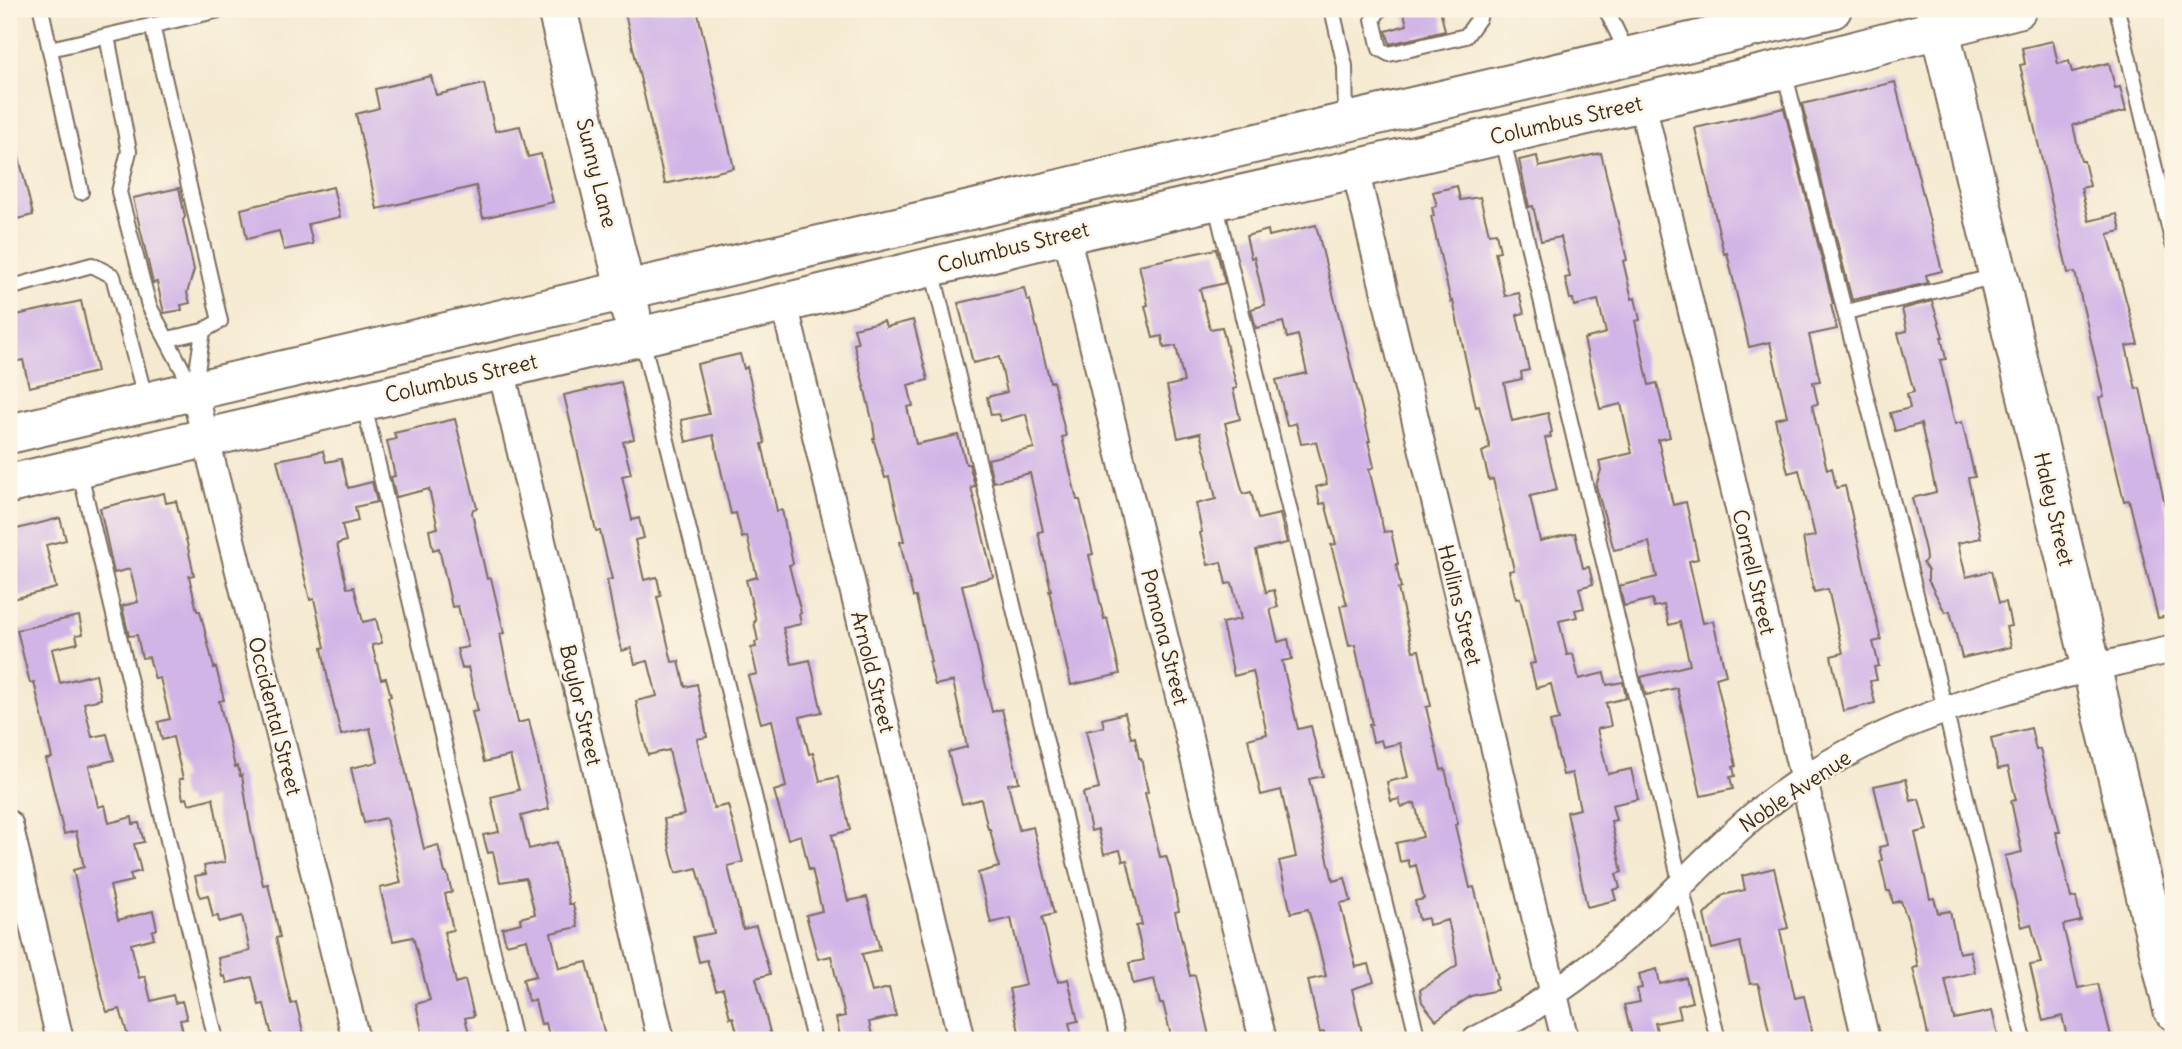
<svg xmlns="http://www.w3.org/2000/svg" width="2182" height="1049" viewBox="0 0 2182 1049" font-family="Delius,sans-serif">
  <rect width="100%" height="100%" fill="#fcf5e5"/>
  <filter id="ink" filterUnits="userSpaceOnUse"><feTurbulence type="fractalNoise" baseFrequency=".0143" numOctaves="2"/><feDisplacementMap in="SourceGraphic" scale="14" xChannelSelector="R" yChannelSelector="G"/><feConvolveMatrix kernelMatrix="1 2 1 2 8 2 1 2 1" color-interpolation-filters="sRGB"/></filter>
  <filter id="wash" filterUnits="userSpaceOnUse"><feTurbulence type="fractalNoise" baseFrequency=".00686" numOctaves="4" result="noise"/><feDisplacementMap in="SourceGraphic" scale="28" xChannelSelector="R" yChannelSelector="G"/><feGaussianBlur stdDeviation="1.57" result="paint"/><feColorMatrix in="noise" values="0 0 0 0 0 0 0 0 0 0 0 0 0 0 0 0 0 1.4 0 .05"/><feComposite in="paint" operator="in"/></filter>
  <g filter="url(#wash)">
    <rect width="100%" height="100%" fill="#f5ead1"/>
    <g id="blocks">
      <path fill="#d2b5e7" d="M624,9h73l37,159 -69,16z
        M1403,9h37l5,22 -55,13 -4,-13 21,-6z
        M2053,41l5,23 11,-3 3,11 37,-9 6,25 5,-1 6,24 -53,14 8,36h3l6,25 -9,2 8,33 28,-7 4,17 -13,3 30,110 -12,2 10,43 4,-1 33,155v72l-15,3 -29,-118 -5,1 -25,-103 5,-1 -29,-125 -7,1 -48,-208 5,-1 -3,-16z
        M431,76l5,19 48,-11 11,47 25,-5 8,31 13,-3 12,48 -70,16 -7,-32 -99,23 -21,-95 23,-6 -4,-19z
        M1895,82l47,189 -16,4 2,8 -76,17 -50,-196z
        M1784,108l49,196 -2,1 6,24 -28,6 11,46 -7,1 5,22 -6,1 15,65 5,-2 4,20 9,-2 36,154 -8,2 6,24 -5,1 3,13 -7,1 5,22 -32,8 -12,-55 12,-3 -15,-64 -14,3 -11,-54 12,-2 -16,-66 -11,3 -13,-54 12,-3 -17,-74 -21,5 -22,-94 -3,1 -29,-126z
        M9,145h7l17,70 -24,6z
        M1601,153l26,107 -4,1 9,38 3,-1 5,22 -5,1 14,64 8,-2 13,54 -12,3 15,65 13,-3 12,57 -9,2 14,62 10,-2 13,54 -10,3 20,88 -3,1 2,9 -5,1 3,12 -32,7 -24,-108 -31,7 -5,-18 49,-12 -10,-43 -11,3 -5,-20 -10,2 -2,-8 -28,7 -5,-20 38,-9 -8,-35 -35,8 -18,-64 5,-16 -2,-9 33,-8 -11,-49 -21,5 -16,-70 22,-6 -8,-33 -24,6 -1,-7h-3l-5,-21 5,-1 -9,-40 -20,4 -8,-35 -4,1 -10,-47 18,-4 2,11z
        M1457,186l3,14 20,-3 9,37 7,-1 4,18 -5,1 10,44 14,-3 5,20 -7,2 12,55 -8,2 1,7 -18,4 8,38 36,-8 4,19 -2,1 1,4 -6,1 12,52 -27,6 10,45 35,-8 8,35 6,-1 4,17 -14,4 5,20 -9,2 2,7 -18,4 8,34 6,-1 6,25 25,-6 3,12 16,-3 3,16 -20,5 5,23 -14,3 11,45 23,-5 7,30 -26,6 4,15 -5,1 11,51 -6,2 4,14 -7,2 3,10 -29,7 -20,-95 13,-3 -8,-36 -9,2 -13,-53 9,-2 -8,-36 -15,4 -6,-24 5,-1 -15,-65 -4,1 -7,-28 5,-1 -21,-91 -4,1 -7,-28 8,-4 -11,-42 -3,1 -23,-106 -2,1 -20,-86h3l-2,-9 5,-1 -4,-14z
        M333,187l7,30 -32,7 5,20 -29,6 -5,-19 -32,8 -6,-30z
        M179,188l6,29 -2,3 11,50 -7,23 3,10 -9,2 1,5 -18,3 -7,-31 -4,1 -20,-85z
        M1316,225l54,216h-2l6,26 -5,2 15,63 7,-1 7,33h-2l5,24 -3,1 15,62 6,-1 6,29 6,27 -5,1 15,63 4,-1 13,55 -3,1 15,63 4,-1 24,91 -3,1 2,11 -26,6 -35,24 -14,-18 -2,-12 37,-25 -1,-10 -8,-35 -19,5 -1,-7 -9,2 -4,-19 9,-2 -8,-34 -6,2 -2,-7 -8,2 -4,-19 27,-6 -8,-34 -14,4 -2,-8 -8,2 -4,-19 21,-5 -8,-34 -17,4 -2,-7 -8,2 -4,-18h3l-17,-79 -6,1 -9,-40 7,-1 -16,-60 5,-1 -11,-41 -5,1 -4,-17 11,-3 -11,-42 -15,2 -5,-21 -9,3 -6,-26 -5,-20 31,-7 -9,-38 -11,3 -4,-16 -27,6 -5,-19 14,-4 -11,-48 -3,1 -5,-22 22,-6 1,6z
        M1216,249l9,34 -25,6 10,40 12,-2 15,61 -4,1 7,30 -15,4 18,71 8,-2 7,27 22,-5 7,29 -31,7 10,42 8,-2 4,17 -8,2 8,33 10,-3 4,20 -10,2 16,68 13,-3 12,50 -14,3 24,102 12,-3 6,23 -11,2 16,64 13,-3 5,18 -22,7 10,44 -6,1 2,6h-32l-2,-8 -4,1 -12,-53 18,-4 -9,-36 -9,-31 -17,4 -12,-52 17,-4 -15,-67 -20,5 -13,-56 19,-5 -14,-63 -19,5 -12,-53 19,-4 -9,-36 -6,1 -5,-22 -13,3 -8,-32 2,-1 -6,-28 20,-5 -8,-36 -8,-30 -22,5 -11,-52 17,-4 -8,-36 -12,2 -2,-12 -9,2 -8,-32 3,-1 -9,-40z
        M1024,288l3,13 3,-1 20,82 3,-1 13,55 -4,1 15,63h3l13,54 -4,1 15,64 3,-1 13,56 -49,11 -22,-95h2l-13,-58 5,-1 -13,-58 -37,9 -5,-23 46,-11 -8,-34 -25,7 -3,-7 -7,1 -4,-18 20,-5 -8,-35 -26,6 -15,-60z
        M81,301l16,71 -68,15 -6,-27 -14,3v-35l6,-1 -3,-11z
        M1932,301l11,36h-2l5,22 -6,1 15,64 7,-2 13,55 -7,1 13,60 -23,5 8,34 25,-6 8,32 7,-1 5,24 -5,1 5,20 -49,11 -12,-47 -5,1 -17,-32v-9l-5,-8 3,-4 -1,-9 -13,-52 24,-6 -15,-68 -26,7 -5,-18 20,-5 -3,-14 7,-2 -16,-59 9,-2 -5,-22z
        M913,320l15,60 -20,5 5,21 -6,1 9,37 42,-9 8,29h3l6,22 -4,1 22,90 -31,8 30,127 10,-3 17,73 -11,2 11,46 14,-3 21,87 -12,3 8,33 8,32 10,-3 10,42 -9,2 4,17h-52l-12,-51 17,-4 -15,-67 -20,5 -13,-50 21,-6 -9,-38h-2l-7,-30 -19,5 -14,-52 19,-5 -14,-66 -18,4 -6,-23h2l-15,-65h-3l-13,-55 4,-1 -15,-64 -4,1 -12,-40h2l-2,-14 -19,-80 4,-1 -4,-15 30,-7 2,6z
        M740,354l4,15 3,-2 18,76 -3,1 15,67 5,-1 11,54 -4,1 12,48 -2,1 2,10 -18,4 9,36 18,-4 12,52 -22,5 9,37 4,-1 7,28 18,-4 12,53 -18,5 8,38 8,28 19,-4 13,53 -18,4 10,38 17,-4 7,28 -27,6 4,18h-32l-5,-22 9,-2 -14,-60 -13,3 -12,-44 16,-4 -10,-42 -3,1 -8,-35 -13,4 -14,-48 12,-4 -14,-67 -11,3 -13,-47 9,-2 -6,-26 5,-1 -1,-5 3,-1 -4,-19 2,-1 -10,-41 11,-3 -10,-41 -5,2 -6,-25 -5,1 -18,-79 -27,7 -5,-22 28,-6 -12,-50z
        M621,382l13,57 -11,3 8,32 -9,2 10,44 7,-2 5,20 -9,2 9,40 13,-3 4,19 -4,1 15,65 7,-1 6,26 12,-3 10,53 -10,2 9,40 8,29 14,-3 15,57 -15,4 15,63 13,-3 14,48 -14,4 16,62h-33l-6,-23 -3,1 -7,-30 -7,2 -9,-30 -8,2 -6,-25 21,-4 -17,-65 -21,5 -6,-23 -6,-31 20,-4 -15,-65 -21,5 -6,-24 -6,-30 21,-5 -9,-35 -13,3 -4,-16 -9,3 -9,-39 -6,-32 5,-1 -12,-48h-4l-32,-136z
        M455,419l22,89 -4,1 -1,4 15,66 4,-1 13,55 -4,1 18,89 11,-3 20,89 -28,7 8,33 28,-7 12,62h4l5,23 -27,6 8,35 28,-6 19,78h-56l-4,-17 -5,1 -6,-24 -7,1 -5,-22 13,-3 -9,-37 -21,5 -4,-16 19,-5 -1,-5 15,-4 -9,-36 -26,4 -7,-30 -5,1 -5,-18 16,-3 -8,-35 28,-7 -9,-34 -26,6 -12,-50 6,-1 -10,-44 -6,2 -5,-20 11,-2 -10,-41 -6,1 -13,-59 -6,2 -4,-20 9,-2 -9,-39 -33,8 -5,-20 4,-1 -8,-35 9,-2 -2,-6z
        M323,451l3,11 15,-3 7,29 24,-6 5,20 -22,5 3,14 -16,4 4,16 -9,3 10,44 7,-1 9,35 13,-3 6,24 -10,2 9,34 5,-1 5,18 -3,1 36,152 14,-4 7,28h2l5,19 -7,2 8,36 -9,2 12,51 9,-3 9,36 -9,2 6,22h-47l-8,-36 14,-4 -17,-63 -20,4 -13,-53 21,-5 -15,-65 -22,5 -13,-55 27,-6 -8,-34 -29,7 -13,-55 -6,-32 3,-1 -11,-48 -4,1 -33,-140z
        M164,493l2,10 10,-2 11,42 7,32 -5,1 8,35h3l14,57 2,-1 8,33 -5,1 16,66 3,-1 2,10 2,-1 7,45 14,65 5,-1 12,53 -4,1 15,66 5,-2 9,38h-32l-9,-36 -5,1 -7,-28 -25,6 -2,-7 -3,1 -4,-19 32,-7 -8,-35 -23,6 -1,-6 -5,1 -5,-22 -8,2 -5,-21 11,-2 -2,-8 21,-4 -12,-64 -24,6 -2,-6 -4,1 -4,-20h4l-10,-42 -11,3 -4,-18 12,-3 -10,-41 -5,1 -6,-22 -7,1 -5,-23 -8,1 -7,-30 16,-4 -8,-33 -16,4 -14,-65z
        M60,518l6,22 -20,5 10,43 -47,12v-69z
        M79,616l4,18 -7,1 2,8 -26,6 8,34 36,-9 5,25 -17,4 8,34 15,-3 7,26 -25,6 9,41 7,-2 4,18 23,-6 1,7 6,-1 5,19 -10,2 7,27 -11,3 2,7 -22,5 8,34 35,-9 4,18 -5,2 2,7 -23,6 8,34 6,-2 6,25 22,-6 2,8 7,-2 5,18 -7,1 5,20h-56l-9,-31 -13,3 -4,-14 -30,-128 11,-3 -8,-36 -12,3 -18,-75 6,-1 -18,-76 -4,1 -13,-53z
        M1125,713l6,25 4,-1 4,21h2l7,34 -3,1 15,64 6,-1 4,12 9,43 -4,1 15,64 5,-1 15,65h-38l-9,-37 -3,1 -6,-25 -21,5 -4,-21 15,-3 -8,-34 6,-1 -15,-65 -4,1 -3,-11 -16,4 -6,-25 -7,2 -8,-38 16,-4 -13,-58 18,-4 -2,-8z
        M2031,728l5,22 4,-1 20,83h-4l15,66 5,-1 5,24 -18,4 8,34 7,29 20,-4 13,52 -6,2 1,2h-38l-6,-24 -19,5 -13,-56 11,-2 -10,-39 -9,3 -17,-71 17,-4 -11,-51 5,-1 -8,-33 -10,2 -7,-31z
        M1906,779l5,22 8,-2 8,31 -12,3 15,66 4,-1 4,15 12,-2 9,42 11,-2 5,21 -30,7 9,40 38,-8 6,24 -24,5h-45l-16,-72 5,-1 -10,-46 -7,-20 -8,2 -3,-12h-3l-7,-30 2,-1 -3,-13 9,-2 -14,-59z
        M1774,868l14,60 -8,2 15,68 9,-2 10,44h-43l-12,-54 -2,-3 -7,1 -10,-42 -28,7 -8,-34 19,-20 22,-5 -3,-14z
        M1657,969l3,15 26,-6 6,24 -14,4 3,12 -26,5 4,17h-26l-9,-35 16,-3 -3,-13 5,-1 -3,-14z"/>
    </g>
  </g>
  <g filter="url(#ink)">
    <use href="#blocks" fill-opacity="0" stroke="#7c6d5d" stroke-width="2"/>
    <g fill="none" stroke-linecap="round" stroke-linejoin="round">
      <g stroke="#7c6d5d" stroke-width="18">
        <path id="lane" d="M41,9l40,183
          M1332,9l13,57 1,55
          M1380,9l-7,10 7,30 9,5 77,-18 13,-18 2,-9
          M1606,9l22,46
          M2117,9l56,235
          M107,36l22,115 -10,41 30,114 45,85 9,-60 17,-10 -68,-296
          M50,49l174,-40
          M1784,71l161,638 79,331
          M1502,136l216,904
          M1215,202l203,838
          M932,269l186,771
          M9,288l83,-23 21,11 33,125
          M1846,312l151,-36
          M638,338l8,17 168,685
          M168,339l35,-8
          M363,401l151,639
          M79,469l137,571"/>
      </g>
      <g stroke="#7c6d5d" stroke-width="30">
        <path id="street" d="M1642,103l224,937
          M1355,169l210,871
          M1066,234l197,806
          M784,303l178,737
          M501,369l160,671
          M194,391l162,649
          M9,824l51,216
          M1476,1040c55,-28 105,-63 152,-105 46,-40 86,-88 135,-127 124,-97 261,-124 410,-159"/>
      </g>
      <g stroke="#7c6d5d" stroke-width="42">
        <path id="secondary" d="M557,9l74,304
          M1935,9l238,1001
          M9,434l1823,-425
          M9,484l775,-181 282,-69 289,-65 429,-100 233,-60"/>
      </g>
      <use href="#lane" stroke="#fff" stroke-width="14"/>
      <use href="#street" stroke="#fff" stroke-width="26"/>
      <use href="#secondary" stroke="#fff" stroke-width="38"/>
    </g>
  </g>
  <g text-anchor="middle" dominant-baseline="central" stroke-width="5" stroke-linejoin="round" paint-order="stroke">
    <g font-size="21" fill="#3b2a1e" stroke="#fcf5e5">
      <text transform="translate(1566 120) rotate(-13)">Columbus Street</text>
      <text transform="translate(597 173) rotate(76)">Sunny Lane</text>
      <text transform="translate(1013 247) rotate(-14)">Columbus Street</text>
      <text transform="translate(461 378) rotate(-13)">Columbus Street</text>
      <text transform="translate(2054 509) rotate(77)">Haley Street</text>
      <text transform="translate(1754 572) rotate(77)">Cornell Street</text>
      <text transform="translate(1460 605) rotate(76)">Hollins Street</text>
      <text transform="translate(1165 637) rotate(76)">Pomona Street</text>
      <text transform="translate(873 672) rotate(76)">Arnold Street</text>
      <text transform="translate(581 705) rotate(77)">Baylor Street</text>
      <text transform="translate(275 716) rotate(76)">Occidental Street</text>
      <text transform="translate(1795 791) rotate(-34)">Noble Avenue</text>
    </g>
  </g>
  <rect width="2182" height="1049" fill="none" stroke="#fcf5e5" stroke-width="35"/>
</svg>
